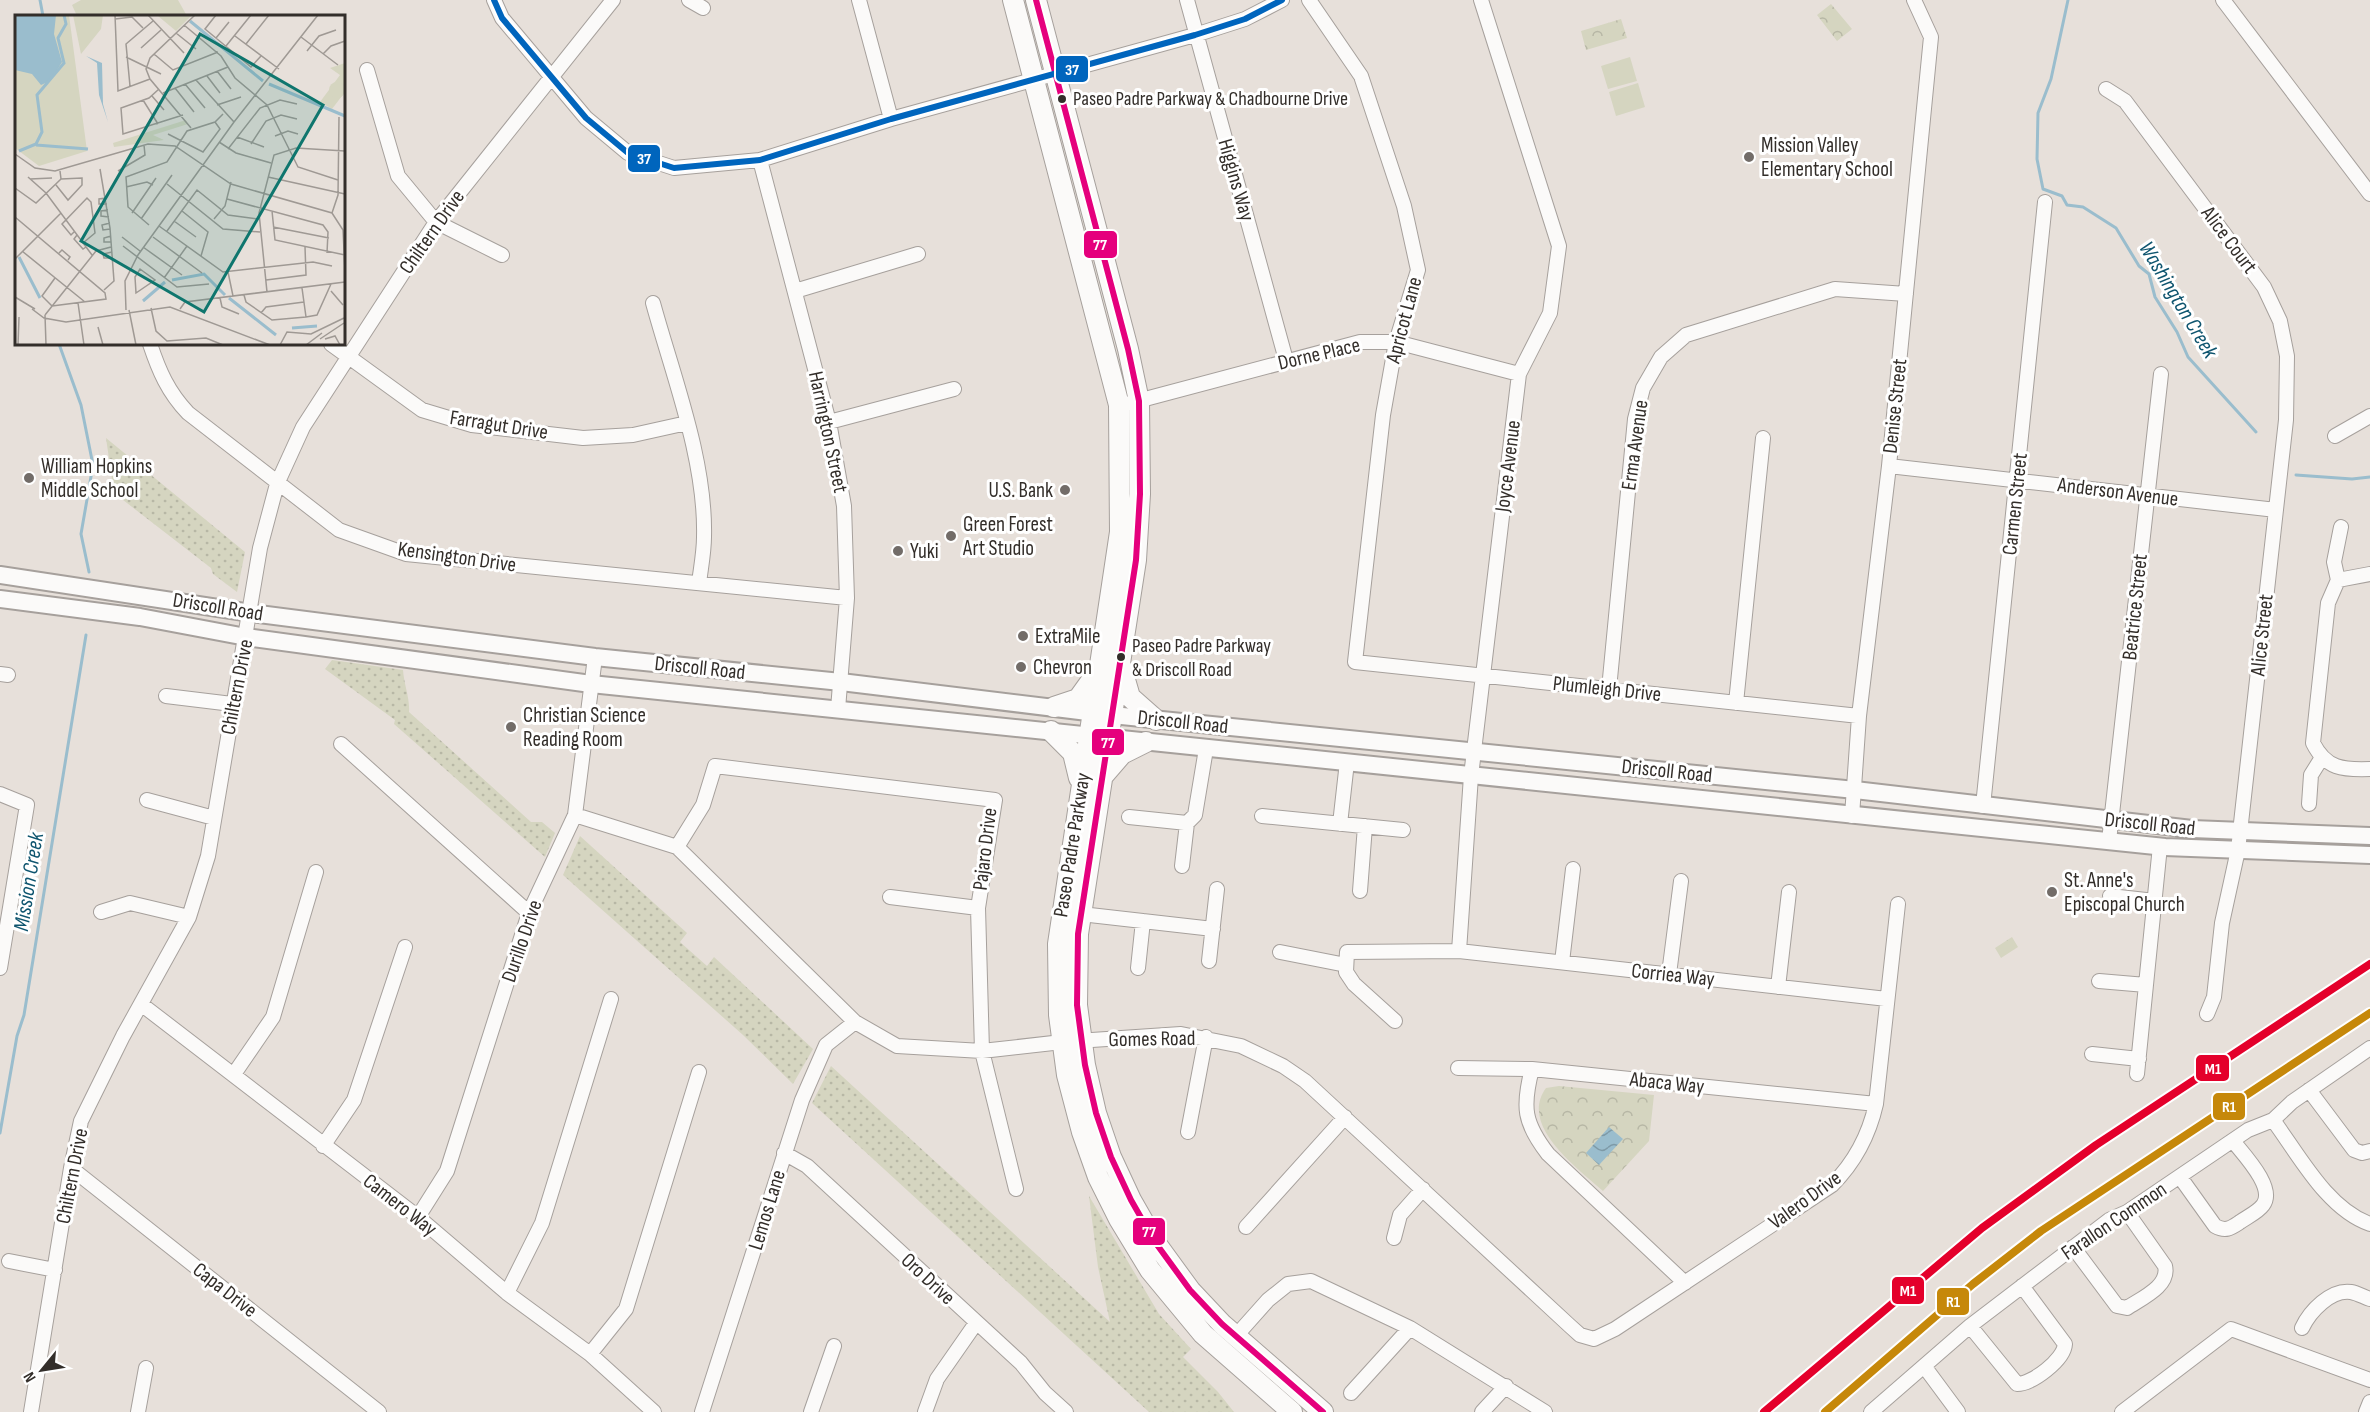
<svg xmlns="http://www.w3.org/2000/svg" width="2370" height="1412" viewBox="0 0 2370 1412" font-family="'Sofia Sans Condensed',sans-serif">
  <defs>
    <pattern id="grass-dots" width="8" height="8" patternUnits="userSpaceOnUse" patternTransform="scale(1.5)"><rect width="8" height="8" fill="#d5d5c0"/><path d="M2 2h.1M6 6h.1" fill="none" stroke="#b7b7a5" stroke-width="1.8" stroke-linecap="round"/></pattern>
    <pattern id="park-crowns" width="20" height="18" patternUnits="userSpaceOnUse" patternTransform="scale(1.5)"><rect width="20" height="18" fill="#d5d5c0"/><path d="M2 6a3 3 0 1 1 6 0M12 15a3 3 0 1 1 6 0" fill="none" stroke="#b7b7a5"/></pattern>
    <pattern id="water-waves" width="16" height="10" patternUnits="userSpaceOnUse" patternTransform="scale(1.5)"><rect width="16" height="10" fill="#9abdcd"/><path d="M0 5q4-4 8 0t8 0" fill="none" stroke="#7e9aa7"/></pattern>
  </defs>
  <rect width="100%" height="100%" fill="#e7e0da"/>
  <path fill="url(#grass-dots)" d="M106,438l139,114 -8,40 -24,-18 -2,-6 -97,-75z
    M332,660l71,10c1,15 7,28 6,42l122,110h11l13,11 -10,24 -151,-133 1,-4 -70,-51z
    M580,836l107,97 -7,9 27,24 7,-9 99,92 -20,35 -50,-49 -180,-160z
    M831,1066l279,256 -12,-55 -9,-71 70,118 32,35 -8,8 35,35 16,20h-85l-337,-309z"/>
  <path fill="url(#park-crowns)" d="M1831,4l21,25 -15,12 -20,-26z
    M1621,19l6,19 -41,12 -5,-19z
    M2012,937l6,10 -17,11 -6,-10z
    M1559,1086l95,9 -5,46 -46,50c-24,-22 -85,-65 -57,-103z"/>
  <path fill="#d5d5c0" d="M81,0h97l9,16h-110l-5,-11z
    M1630,57l7,24 -29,8 -7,-23z
    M1638,83l7,24 -29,9 -7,-24z"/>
  <path fill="url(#water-waves)" d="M1609,1127l14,12 -24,26 -13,-12z"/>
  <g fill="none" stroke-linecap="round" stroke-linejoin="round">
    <path stroke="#9abdcd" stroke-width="3" d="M40,0l3,16
      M2068,0l-17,79 -13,34 -1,46 6,30 19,7 5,9 16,2 33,21 23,38 10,8 6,23 22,35 11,25 68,75
      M59,344l22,61 12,60 -12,69 8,38
      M2296,475l56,4 18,-2
      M0,1133l17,-97 7,-21 62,-380"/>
    <g stroke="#a6a09c" stroke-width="16">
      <path id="minor" d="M494,0l8,18 84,100 42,35 46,15 86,-8 131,-41 304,-84 50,-16 37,-19
        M689,0l14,8
        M859,0l32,119
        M1187,0l99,360
        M1309,0l52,76 43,130 14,64 -22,72 -13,73 -28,247 504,54
        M2223,0l147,194
        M367,70l31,106 38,46 66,33
        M2106,89l19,12 139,186 16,34 7,35 -1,64 -48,430 -16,73 -8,74 -7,17
        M760,160l69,262 15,84 3,92 -9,111
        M795,291l123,-37
        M653,303c20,73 53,157 51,234 0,15 -3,30 -5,46
        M150,344c9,27 18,48 38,69l151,117 67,24 441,44
        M331,344l91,66 50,15 111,13 50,-3 54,-12
        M1130,403l230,-61h36l123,32
        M829,422l125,-33
        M2335,436l35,-20
        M1889,466l387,44
        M2370,574l-32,6 -10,23 -15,140c13,26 30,27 57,26
        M2338,580l-4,-18 7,-35
        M0,674l8,1
        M1609,689l26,-270 8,-31 18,-31 25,-22 149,-46 71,5
        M166,696l66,8
        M1736,703l27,-265
        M341,744l188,169
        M0,794l27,11 -27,163
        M147,800l67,18
        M2309,804l2,-29 10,-16
        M1983,806l62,-604
        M575,815l102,32 178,175 42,24 85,5 80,-9 119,-8 60,12 42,20 22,15 265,245 10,9 14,4 21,-10 217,-144c23,-23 37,-50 44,-81l22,-200
        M1262,816l141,14
        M1852,816l7,-100 30,-250 42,-429 -17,-37
        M1129,817l58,6
        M1340,824l7,-62
        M2109,841l52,-467
        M677,847l26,-42 12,-39 280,34 -17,108 4,143 34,138
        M1182,866l5,-43 8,-8 11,-66
        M1360,891l5,-65
        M2110,896l45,5
        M890,897l88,11
        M101,912l29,-9 59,14
        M1081,914l132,15
        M1459,951l12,-175 48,-402 31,-61 9,-67 -78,-246
        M1280,952l66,13
        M1209,961l8,-72
        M1562,962l11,-93
        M1138,968l5,-47
        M1669,974l12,-93
        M2099,981l47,4
        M1778,987l11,-95
        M141,1004l277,213 89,76 83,61 64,58
        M1395,1021l-41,-37 -8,-12 1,-20 112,-1 428,48
        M2092,1054l47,5
        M1458,1068l74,1 344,35
        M1532,1069c-10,38 -8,54 16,85l137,129
        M234,1074l39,-57 43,-145
        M2137,1074l23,-228
        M2309,1090l45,60 8,3 8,-2
        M2273,1120c26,35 54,89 97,104
        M1188,1132l18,-95
        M323,1146l31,-46 51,-153
        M784,1153l23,13 214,197 24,30 21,19
        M71,1168l308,244
        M2180,1177l35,49c11,6 16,2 25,-4 7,-5 18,-10 23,-17 13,-17 -19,-50 -30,-64
        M418,1217l29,-46 82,-258 46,-98 20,-158
        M1246,1227l99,-110
        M1394,1238l6,-23 23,-26
        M2073,1247l44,59 10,2c15,-10 43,-22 38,-42l-38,-54
        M9,1261l46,9
        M507,1293l35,-70 69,-224
        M1970,1326l47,58c15,0 47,-24 48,-40l-43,-58
        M2302,1328c8,-17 29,-39 49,-36 6,1 13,5 19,7
        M1235,1337l33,-37 20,-16 23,-3 99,47 135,84
        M590,1354l36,-45 73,-237
        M1924,1366l34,46
        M1351,1393l59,-65
        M31,1412l40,-244 10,-47 42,-85 66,-119 19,-61 52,-308 17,-64 26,-57 133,-205 177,-222
        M138,1412l8,-44
        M702,1412l100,-312 24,-55 29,-23
        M811,1412l23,-66
        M925,1412l12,-33 39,-56
        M1482,1412l24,-26
        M1871,1412l99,-86 139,-106 18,-8 121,-82 25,-10 19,-18 78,-54
        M2122,1412l109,-83 139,51
        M2366,1412l4,-10"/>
    </g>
    <g stroke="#a6a09c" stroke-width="20">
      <path id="tertiary" d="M0,575l251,38 344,44 246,25 271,33 743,75 337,39 178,7
        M0,599l140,18 106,20 345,47 1574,163 205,8"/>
    </g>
    <g stroke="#a6a09c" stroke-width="22">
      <path id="secondary" d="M1013,0l106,405 1,127 -62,412 1,71 8,60 15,57 16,45 21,42 31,51 53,64 89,78
        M1036,0l92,349 11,52 1,93 -4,66 -58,374 -1,71 8,60 11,48 15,44 20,43 24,42 35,48 32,34 101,88
        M1121,666l9,31 26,23
        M1054,707l24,-8 18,-25
        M1051,731l22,22 6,25
        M1103,776l19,-22 24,-12"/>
    </g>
    <use href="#minor" stroke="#fbfaf9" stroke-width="14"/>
    <use href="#tertiary" stroke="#fbfaf9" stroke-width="16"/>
    <use href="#secondary" stroke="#fbfaf9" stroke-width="20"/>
    <path stroke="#cbc9c7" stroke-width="3" stroke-dasharray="10 10" stroke-linecap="butt" d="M1825,1412l148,-128 68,-53 329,-218"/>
    <g stroke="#fff" stroke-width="10">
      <path id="bus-1" d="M1036,0l92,349 11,52 1,93 -4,66 -58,374 -1,71 8,60 11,48 15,44 20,43 24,42 35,48 32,34 101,88"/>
    </g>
    <g stroke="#fff" stroke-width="10">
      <path id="bus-2" d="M494,0l8,18 84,100 42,35 46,15 86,-8 131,-41 304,-84 50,-16 37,-19"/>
    </g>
    <use href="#bus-1" stroke="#e5007d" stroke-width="6"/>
    <use href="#bus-2" stroke="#0065bd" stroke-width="6"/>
    <g stroke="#fff" stroke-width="12">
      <path id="rail-1" d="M1825,1412l148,-128 68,-53 329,-218"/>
    </g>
    <use href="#rail-1" stroke="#c6880a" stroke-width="8"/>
    <g stroke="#fff" stroke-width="12">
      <path id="metro-1" d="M1764,1412l218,-184 114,-83 274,-181"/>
    </g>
    <use href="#metro-1" stroke="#e4002b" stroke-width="8"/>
  </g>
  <g fill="#332e2a" stroke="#fff" stroke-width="2">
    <circle cx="1062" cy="99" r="5"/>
    <circle cx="1121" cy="657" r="5"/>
  </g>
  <g fill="#726c68" stroke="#fff" stroke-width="2">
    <circle cx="1749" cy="157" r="6"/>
    <circle cx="29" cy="478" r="6"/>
    <circle cx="1065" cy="490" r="6"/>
    <circle cx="951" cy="536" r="6"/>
    <circle cx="898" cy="551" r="6"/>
    <circle cx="1023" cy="636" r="6"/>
    <circle cx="1021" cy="667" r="6"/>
    <circle cx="511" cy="727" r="6"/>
    <circle cx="2052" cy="892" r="6"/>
  </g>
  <g text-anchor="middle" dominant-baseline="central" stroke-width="6" stroke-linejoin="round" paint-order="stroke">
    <g font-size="20" fill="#332e2a" stroke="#fff" text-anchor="start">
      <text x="1073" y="99">Paseo Padre Parkway &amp; Chadbourne Drive</text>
      <text x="1132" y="646">Paseo Padre Parkway<tspan x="1132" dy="24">&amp; Driscoll Road</tspan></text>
    </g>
    <g font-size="21" fill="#332e2a" stroke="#fff" text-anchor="start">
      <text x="1761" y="145">Mission Valley<tspan x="1761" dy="24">Elementary School</tspan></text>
      <text x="41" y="466">William Hopkins<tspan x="41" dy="24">Middle School</tspan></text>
      <text x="1053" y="490" text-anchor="end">U.S. Bank</text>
      <text x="963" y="524">Green Forest<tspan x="963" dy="24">Art Studio</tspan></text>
      <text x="910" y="551">Yuki</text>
      <text x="1035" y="636">ExtraMile</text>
      <text x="1033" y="667">Chevron</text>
      <text x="523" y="715">Christian Science<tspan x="523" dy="24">Reading Room</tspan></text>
      <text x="2064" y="880">St. Anne's<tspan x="2064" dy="24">Episcopal Church</tspan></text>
    </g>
    <g font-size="21" fill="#332e2a" stroke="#fff">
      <text transform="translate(1236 180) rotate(74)">Higgins Way</text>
      <text transform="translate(432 232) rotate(-55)">Chiltern Drive</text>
      <text transform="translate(2229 240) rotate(53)">Alice Court</text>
      <text transform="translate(1404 320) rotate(-75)">Apricot Lane</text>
      <text transform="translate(1319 354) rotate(-13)">Dorne Place</text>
      <text transform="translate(1895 406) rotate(-84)">Denise Street</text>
      <text transform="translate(499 425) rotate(9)">Farragut Drive</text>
      <text transform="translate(828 432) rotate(78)">Harrington Street</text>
      <text transform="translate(1635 445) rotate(-82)">Erma Avenue</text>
      <text transform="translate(1508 466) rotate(-83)">Joyce Avenue</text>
      <text transform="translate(2118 492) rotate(7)">Anderson Avenue</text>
      <text transform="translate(2015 504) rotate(-84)">Carmen Street</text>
      <text transform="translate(457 557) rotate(8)">Kensington Drive</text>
      <text transform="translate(218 607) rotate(9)">Driscoll Road</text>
      <text transform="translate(2135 607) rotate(-84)">Beatrice Street</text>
      <text transform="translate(2262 635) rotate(-84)">Alice Street</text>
      <text transform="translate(700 668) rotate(6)">Driscoll Road</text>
      <text transform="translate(237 687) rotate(-79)">Chiltern Drive</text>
      <text transform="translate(1607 689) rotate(6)">Plumleigh Drive</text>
      <text transform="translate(1183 722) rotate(6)">Driscoll Road</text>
      <text transform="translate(1667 771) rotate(6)">Driscoll Road</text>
      <text transform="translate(2150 824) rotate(6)">Driscoll Road</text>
      <text transform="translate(1072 845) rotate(-81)">Paseo Padre Parkway</text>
      <text transform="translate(985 849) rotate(-83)">Pajaro Drive</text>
      <text transform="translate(522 941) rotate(-71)">Durillo Drive</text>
      <text transform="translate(1673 975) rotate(6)">Corriea Way</text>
      <text transform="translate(1152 1039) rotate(-1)">Gomes Road</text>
      <text transform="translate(1667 1083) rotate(6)">Abaca Way</text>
      <text transform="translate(72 1176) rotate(-79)">Chiltern Drive</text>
      <text transform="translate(1805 1200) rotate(-36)">Valero Drive</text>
      <text transform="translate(400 1205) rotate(38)">Camero Way</text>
      <text transform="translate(767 1210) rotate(-73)">Lemos Lane</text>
      <text transform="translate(2114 1221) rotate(-34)">Farallon Common</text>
      <text transform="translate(928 1279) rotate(43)">Oro Drive</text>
      <text transform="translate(225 1290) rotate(38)">Capa Drive</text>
    </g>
    <g font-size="22" font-style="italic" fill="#0f556f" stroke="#fff">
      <text transform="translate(2178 300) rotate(59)">Washington Creek</text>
      <text transform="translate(29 882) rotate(-81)">Mission Creek</text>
    </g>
  </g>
  <g transform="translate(15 15)">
    <rect width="330" height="330" fill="#e7e0da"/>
    <path d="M88,0l-2,14 -20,25 -8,-39zM171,105l2,4 -35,11 11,5 -50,7 -1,-4z" fill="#d5d5c0"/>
    <path d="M54,0l18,136 -48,15 -24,-18v-132zM177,0l-16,16 -18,-15zM330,48v29l-13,17 -12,-7 20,-27 -10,-7z" fill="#d5d5c0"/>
    <path d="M314 75a8 8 0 1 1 16 0a8 8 0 1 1-16 0Z" fill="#d5d5c0"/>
    <path d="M41,0l-2,19 8,28 -12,19 -9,4 -9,-11 -17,-4v-55zM71,41l16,7 1,41 5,18 -9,-27 -2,-32z" fill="#9abdcd"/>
    <path fill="none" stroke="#9abdcd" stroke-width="3" d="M175,6l73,60M254,69l76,32M21,130l52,4M4,136l17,-7 6,-12 -5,-37 27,-32 -6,-25 8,-14 -2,-9M4,242l21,41M157,265l32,-6 21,21M214,283l47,37M128,286l22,-19M277,313l25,-2"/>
    <path fill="none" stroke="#9f9994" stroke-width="1.5" d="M100,0l3,76 32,-12M133,0l36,38M201,0l-11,14 46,38 10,-11M100,4l17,-2 11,11M169,10l37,31 14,22 32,27 31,62 40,13M161,18l20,16M220,21l44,33M286,22l37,28M201,23l13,-16M231,29l23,-29M211,31l25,-31M126,33l20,-18M292,36l12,-15 17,-6M139,39l19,16 45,-18M308,39l8,-8 14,-5M111,42l35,17M202,56l14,18M192,61l13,17M181,65l38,42M170,69l20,24M115,71l-4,-42 27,-23M160,73l19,24M144,74l-10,9 -28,10 2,26 60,-19M148,78l65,-26M137,81l12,14M128,85l15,24M202,90l24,-8M176,113l-41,-49 -4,-10 4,-11 45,-43M153,119l35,18 17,-23 -5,-7M260,121l13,-5 10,3M222,122l27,10M204,127l17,11 35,10M236,129l15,-23 15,-6 16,4M213,134l32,-41 20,-8 17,4M0,139l20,14 20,3 93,-27 27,2 56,38 101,29 11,17 2,41M85,154l10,59 4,53 -10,9M103,156l27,-16 -1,-10M13,162l18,16 46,62M253,162l77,17M15,164l22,-1M152,169l56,45 37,3M41,170l12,15 14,-15v-7l-21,1M111,172l21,-5 6,3M0,173l21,15 25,-24 -1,-8M91,183l-7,1v5h8M212,184l96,26 5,7 -1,21M93,195l-7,1v5l8,1M167,196l26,21 -7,24M257,196l3,29 70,15M117,198l24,-35M317,198l6,-18 1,-78M0,202l90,76 1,6 -54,7M126,204l31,-44M199,204l11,-13 6,-24M159,206l22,16M95,208l-8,2 1,5 7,-1M134,210l-21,-18 -2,-30 41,-15 20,-31 28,-9 8,-8M144,211l64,46 90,-10 19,4M258,212l56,11M152,216l30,-41 31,25 30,4M59,217l-3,3 -9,-11 25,-26 4,4 4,31 -12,10M62,220l-3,4 9,10 3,-2M96,221l-7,2v4h7M107,222l18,14M138,222l49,36M108,231l54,41 32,-3M128,232l39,28M7,236l63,51M97,237l-9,2 1,4h8M44,238l3,-3 8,7 -2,3M0,244l46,-46M125,254l15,11 -19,13 -1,-16zM213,257l5,24M149,263l23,-32M251,265l40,-5 -1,-28M287,273l4,29M316,276l12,14M252,277l-8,-79 15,-58 22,-7 49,3M229,280l2,7 26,18 34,-3 11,-2 14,-31M0,282l20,12M205,283l2,9 17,7M63,288l6,42M37,291l-10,-10 13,-18M136,293l5,23 11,10 39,-3 17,7M17,294l12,9 22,4 104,-15 100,38M165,294l5,-7 160,-20M111,295l-1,-29 13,-26 96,-133 84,-107M114,295l7,35M246,298l5,-6 38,-5M30,300l51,-64 15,-4M30,300l1,30M83,312l5,18M305,324l24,-16M310,324l10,-3 5,9M3,330l1,-28M265,330l7,-13 24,2 33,-16M291,330l16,-12"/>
    <path fill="#0f766e" fill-opacity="0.15" stroke="#0f766e" stroke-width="3" d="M185,19l123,71 -119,207 -123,-71z"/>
    <rect width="330" height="330" fill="none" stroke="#332e2a" stroke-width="3"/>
  </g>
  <g stroke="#fff" stroke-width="2">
    <rect x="1055" y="55" width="34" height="28" rx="6" fill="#0065bd"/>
    <rect x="627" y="144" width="34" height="29" rx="6" fill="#0065bd"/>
    <rect x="1083" y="230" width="35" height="29" rx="6" fill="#e5007d"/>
    <rect x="1091" y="728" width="34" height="28" rx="6" fill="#e5007d"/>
    <rect x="2195" y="1054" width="35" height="28" rx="6" fill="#e4002b"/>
    <rect x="2212" y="1092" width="34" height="29" rx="6" fill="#c6880a"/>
    <rect x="1132" y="1217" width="34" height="29" rx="6" fill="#e5007d"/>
    <rect x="1891" y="1276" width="34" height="29" rx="6" fill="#e4002b"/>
    <rect x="1936" y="1287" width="34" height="29" rx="6" fill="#c6880a"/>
  </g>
  <g font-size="16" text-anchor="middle" font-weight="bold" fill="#fff">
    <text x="1072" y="75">37</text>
    <text x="644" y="164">37</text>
    <text x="1100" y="250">77</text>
    <text x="1108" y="748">77</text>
    <text x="2213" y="1074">M1</text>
    <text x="2229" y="1112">R1</text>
    <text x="1149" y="1237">77</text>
    <text x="1908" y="1296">M1</text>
    <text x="1953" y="1307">R1</text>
  </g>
  <g transform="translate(42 1370) rotate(240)" stroke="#ffffff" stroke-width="4.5" paint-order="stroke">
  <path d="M0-4.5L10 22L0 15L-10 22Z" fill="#332e2a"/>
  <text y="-9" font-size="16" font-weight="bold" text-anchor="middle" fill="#332e2a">N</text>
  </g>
</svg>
